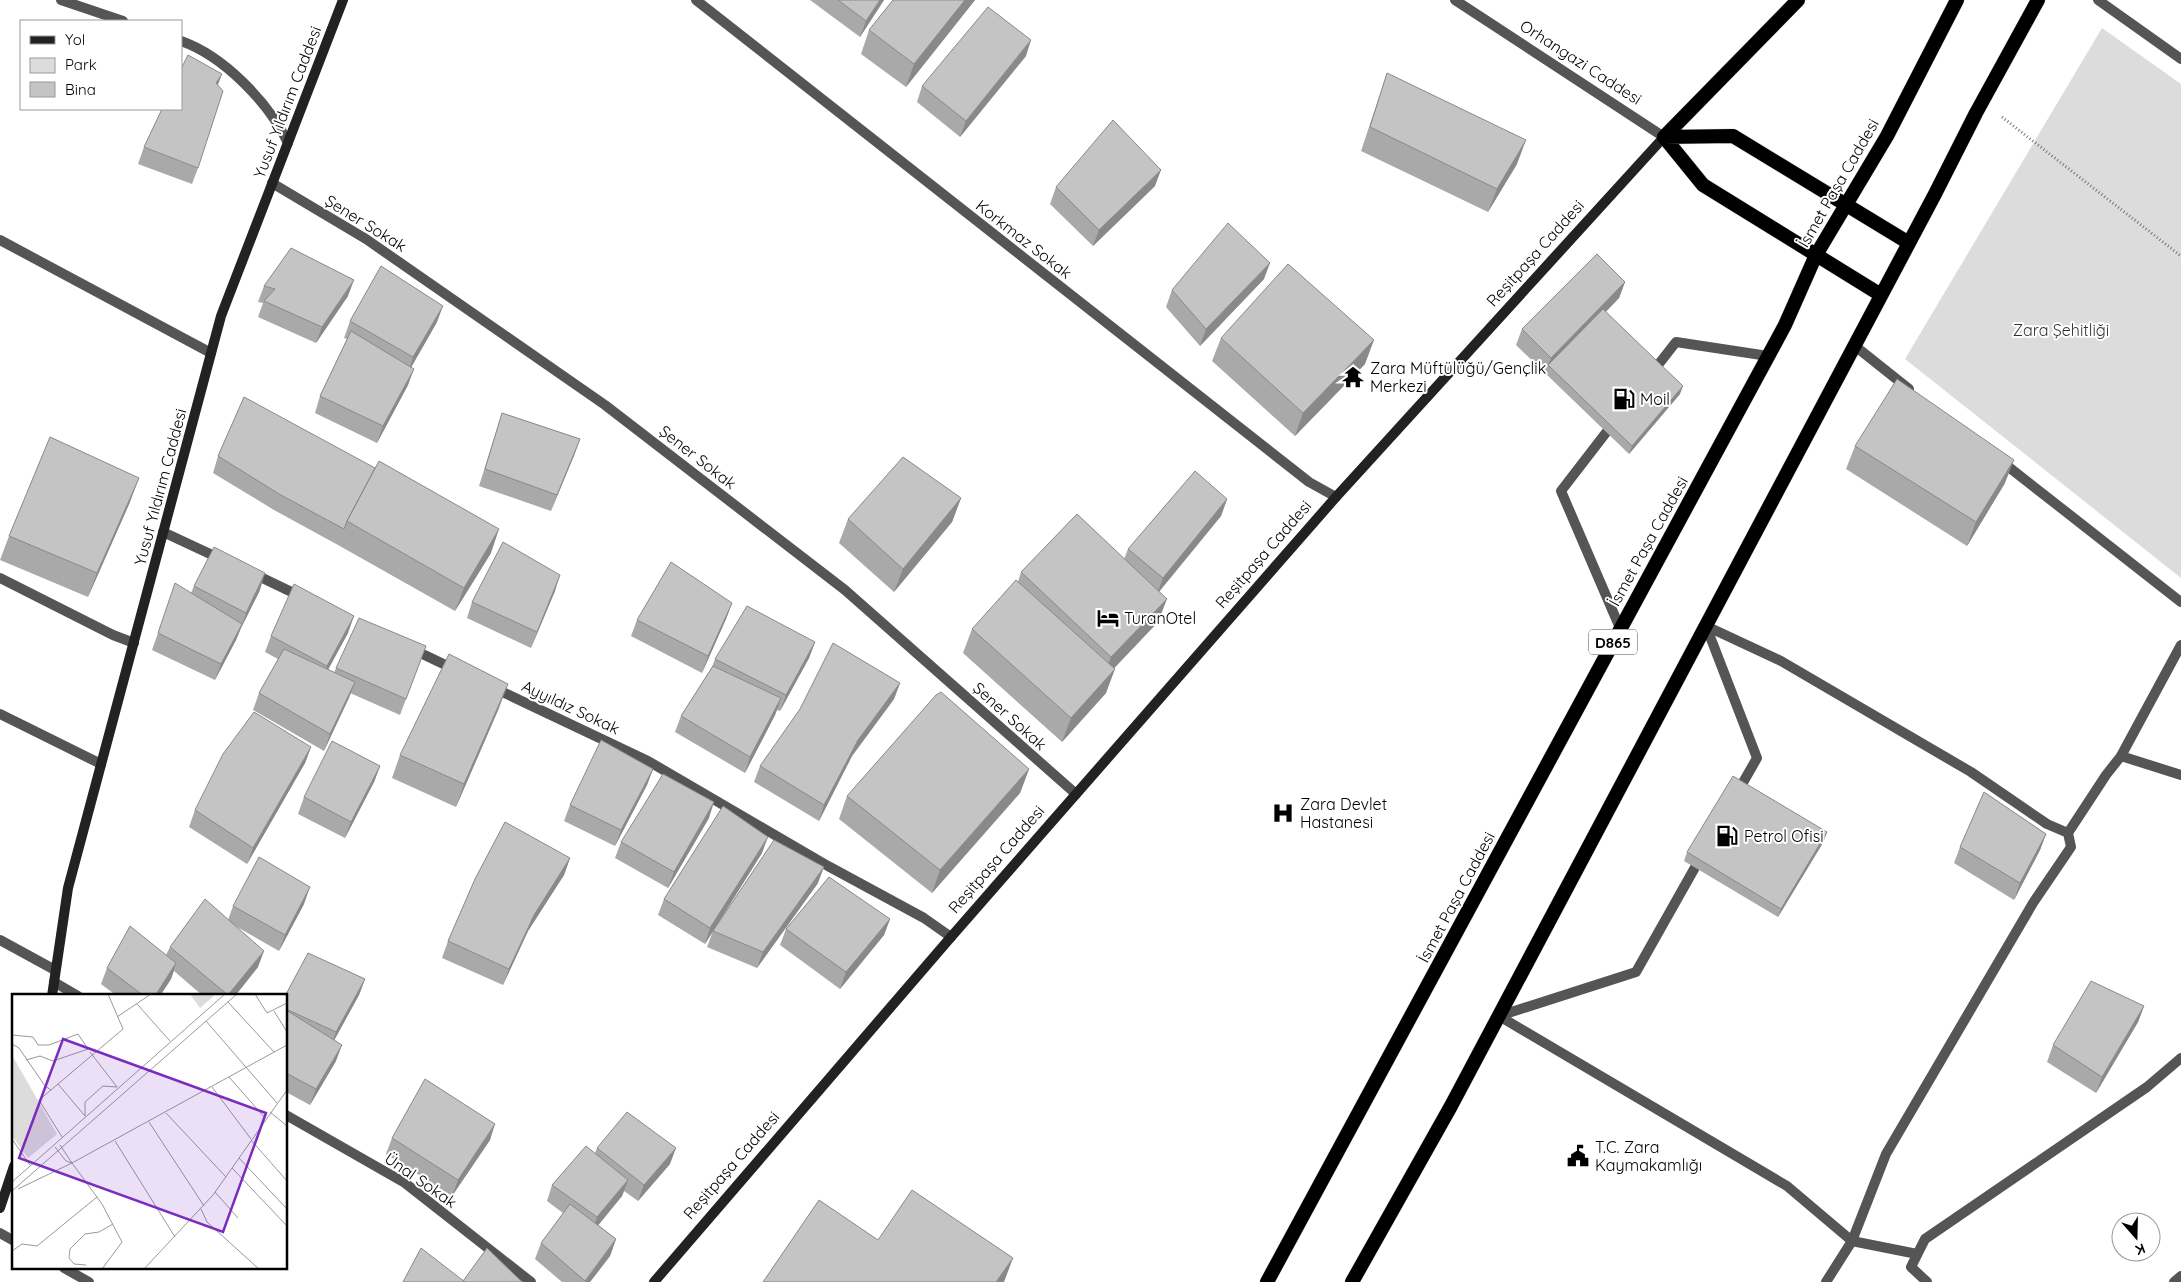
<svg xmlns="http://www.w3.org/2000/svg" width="2181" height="1282" viewBox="0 0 2181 1282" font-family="Quicksand,sans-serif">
  <rect width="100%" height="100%" fill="#fff"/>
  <path fill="#dcdcdc" d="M2102,28l79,56v494l-276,-219z"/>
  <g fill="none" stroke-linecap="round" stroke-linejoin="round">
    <g stroke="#dbdbdb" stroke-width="15">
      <path id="trunk" d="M1664,137l69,-1 176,107
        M1664,137l39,48 178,110
        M1664,137l134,-137
        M1267,1282l518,-957 31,-70 71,-119 70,-136
        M1352,1282l99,-176 484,-912 41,-81 62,-113"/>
    </g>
    <path stroke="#777" stroke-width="3" stroke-dasharray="1 2.5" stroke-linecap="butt" d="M2002,117l179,139"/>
    <path stroke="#555" stroke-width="10" d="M1651,374l25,-32 92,14
      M1615,421l-54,70 59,137"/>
    <path stroke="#555" stroke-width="10" d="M61,0l62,21
      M696,0l613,482 27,15
      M2098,0l83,59
      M181,41c43,15 88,62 107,102
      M272,183l94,56 239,166 240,185 231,204
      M0,240l211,113
      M1855,346l54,43
      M2001,461l180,141
      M163,532l60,28
      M252,573l50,24
      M0,578l113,57 21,8
      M1706,626l75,35 190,111 76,52 21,9 38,-58 15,-19 60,19
      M1706,626l51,132 -20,35
      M412,649l44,21
      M494,688l154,73 180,105 96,52 27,19
      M0,714l101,50
      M2121,756l60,-111
      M0,940l55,30
      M54,982l24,14
      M1499,1016l137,-44 66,-117
      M1499,1016l288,170 65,55 65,13
      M286,1115l119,68 126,99
      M0,1233l14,8
      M64,1268l25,14
      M1826,1282l26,-41 34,-87 147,-251 38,-56 -3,-14
      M1927,1282l-16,-15 14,-28 222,-152 34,-29
      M2174,1282l7,-6"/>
    <path stroke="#555" stroke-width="10" d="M1455,0l209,137"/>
    <path stroke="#222" stroke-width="10" d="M52,996l16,-108 153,-572 122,-316
      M0,1208l14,-42
      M654,1282l297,-345 385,-440 328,-360"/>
    <use href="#trunk" stroke="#000" stroke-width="14"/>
  </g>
  <path fill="#a9a9a9" d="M810,0h74l-24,37z
    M893,0h82l-69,87 -45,-33 8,-24z
    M1026,56l-66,81 -43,-35 5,-16z
    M1387,73l130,91 -29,48 -127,-61z
    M144,147l54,21 -6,16 -54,-20z
    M1155,186l-62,60 -43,-42 6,-17z
    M1264,279l-64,67 -34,-39 6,-17z
    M1625,282l-6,16 -13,14 74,82 -51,60 -113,-109 6,-16z
    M264,286l84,10 -32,47 -58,-26 5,-14 -5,-1z
    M350,321l87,1 -26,45 -3,18 -31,58 -62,-30 5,-17 27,-57 -3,-1z
    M1221,338l144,26 -70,72 -83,-75z
    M502,413l78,26 -29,72 -72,-25z
    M1855,446l150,37 -38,63 -121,-77z
    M218,456l273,97 -36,58 -117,-66 -64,-35 -61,-37z
    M961,498l-9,24 -58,70 -55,-49 9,-24z
    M1227,499l-6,17 -62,76 -1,30 -44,46 -8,25 -44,49 -99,-89 9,-24 46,-47 3,-10 103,-13 4,-10z
    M130,502l-42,95 -88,-37 9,-24z
    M194,586l66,4 -19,38 -5,12 -21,40 -63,-30 18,-51 21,-6z
    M555,591l-24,57 -64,-30 5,-16z
    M732,603l-6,16 -24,54 -71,-37 6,-16z
    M348,633l-20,37 6,3 2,-5 90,-22 -26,69 -50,-22 -26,58 -71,-41 6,-17 19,-34 -13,-7 6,-16z
    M815,642l-6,16 -29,53 -3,-1 -2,5 -30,58 -70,-41 6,-16 31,-49 3,-8z
    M900,683l-6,16 -42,57 -33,65 -65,-39 6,-16z
    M499,708l-43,99 -64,-29 8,-23z
    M311,747l-6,16 -58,101 -58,-37 6,-17z
    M380,766l-6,16 -29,56 -47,-24 6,-17z
    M653,769l-6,16 -32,61 -51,-25 6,-16z
    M1029,769l-9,24 -88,100 -93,-74 8,-23z
    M709,818l-41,70 -53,-30 6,-16z
    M2046,834l-6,16 -26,50 -60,-37 6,-16z
    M1824,841l-46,76 -94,-56 3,-9z
    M762,853l-57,91 -47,-29 6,-16z
    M570,858l-6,17 -36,56 -25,54 -61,-27 6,-17z
    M818,883l-61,85 -50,-21 6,-16z
    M304,904l-25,47 -42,-24 21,40 -23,29h-32l-29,-25 -3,8 -11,17h-43l-16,-12 6,-16 59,-13 4,-8 58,-27 5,-14z
    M890,919l-6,16 -44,54 -60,-44 6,-16z
    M365,979l-6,16 -25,45 2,21 -26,44 -24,-13v-96z
    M2144,1006l-6,16 -42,71 -49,-31 6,-17z
    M392,1138l98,2 -38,56 -66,-42z
    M597,1148l73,16 -32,37 -14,-10 -2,5 -24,29 18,14 -6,17 -20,26h-28l-27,-23 6,-16 22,-30 -16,-12 5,-16 43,-32z"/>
  <path fill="#898989" d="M880,0h4l-24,37 6,-16z
    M965,0h10l-69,87 8,-23z
    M1031,40l-5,16 -66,81 6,-16z
    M222,74l-6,16v-7z
    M1526,140l-9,24 -29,48 9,-23z
    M1161,170l-6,16 -62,60 6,-16z
    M1270,263l-6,16 -64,67 6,-17z
    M354,280l-6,16 -32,47 6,-16z
    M1625,282l-6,16 -69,70 -2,-3 3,-7z
    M443,306l-6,16 -29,51 5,-16z
    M1374,340l-9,24 -70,72 8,-23z
    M414,369l-6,16 -31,58 6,-17z
    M1683,386l-3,8 -51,60 3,-8z
    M580,439l-6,17 -23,55 6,-16z
    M2014,460l-9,23 -38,63 9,-24z
    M139,478l-9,24 -42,95 9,-24z
    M961,498l-9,24 -58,70 9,-23z
    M1227,499l-6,17 -64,78 6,-16z
    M499,529l-8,24 -36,58 9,-23z
    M265,573l-5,17 -19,38 -5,12 -21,40 6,-16 21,-39 4,-12z
    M560,575l-5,16 -24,57 6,-16z
    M1167,599l-9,23 -56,59 9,-24z
    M732,603l-6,16 -24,54 6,-17z
    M354,616l-6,17 -27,49 6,-16z
    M815,642l-6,16 -29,53 6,-16z
    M1115,669l-9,24 -44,49 9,-24z
    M355,682l-6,16 -25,53 6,-17z
    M900,683l-6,16 -42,57 -33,65 5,-16 34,-65z
    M508,684l-9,24 -43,99 8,-23z
    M781,698l-6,17 -30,58 5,-16z
    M311,747l-6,16 -58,101 6,-16z
    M380,766l-6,16 -29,56 6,-16z
    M653,769l-6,16 -32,61 6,-16z
    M1029,769l-9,24 -88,100 8,-23z
    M714,802l-5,16 -41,70 6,-16z
    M1827,832l-3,9 -46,76 3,-8z
    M2046,834l-6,16 -26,50 6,-17z
    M768,837l-6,16 -57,91 5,-16z
    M570,858l-6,17 -36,56 -25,54 6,-16 25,-54z
    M824,867l-6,16 -61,85 6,-16z
    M310,887l-6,17 -25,47 6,-16z
    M890,919l-6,16 -44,54 6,-17z
    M264,951l-6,16 -23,29h-8z
    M176,963l-5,16 -11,17h-5z
    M365,979l-6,16 -29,53 6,-16z
    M2144,1006l-6,16 -42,71 6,-16z
    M342,1045l-6,16 -26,44 6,-16z
    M495,1124l-5,16 -38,56 6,-16z
    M676,1148l-6,16 -32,37 6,-16z
    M628,1180l-6,16 -30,37 5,-16z
    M616,1239l-6,17 -20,26h-5z
    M1013,1258l-9,24h-8z"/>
  <path fill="#c4c4c4" stroke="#898989" d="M838,0h42l-14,21z
    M893,0h72l-51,64 -45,-34z
    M988,7l43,33 -65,81 -44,-35z
    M188,55l34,19 -6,9 7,8 -25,77 -54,-21 18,-38h19v-40z
    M1387,73l139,67 -29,49 -127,-62z
    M1113,120l48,50 -62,60 -43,-43z
    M1228,223l42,40 -64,66 -34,-39z
    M291,248l63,32 -32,47 -58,-26 11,-12 -11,-3z
    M1597,254l28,28 -74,76 -29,-29z
    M1288,264l86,76 -71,73 -82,-75z
    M381,266l62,40 -30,51 -63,-36z
    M1603,309l80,77 -51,60 -84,-81z
    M351,331l63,38 -31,57 -63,-30z
    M1897,379l117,81 -38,62 -121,-76z
    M244,397l131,71 -28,53 -3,8 -65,-35 -61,-38z
    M502,413l78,26 -23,56 -72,-26z
    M50,437l89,41 -42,95 -88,-37z
    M903,457l58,41 -58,71 -55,-50z
    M379,461l120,68 -35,59 -117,-67z
    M1195,471l32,28 -64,79 -35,-29z
    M1077,514l90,85 -56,58 -90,-85z
    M503,542l57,33 -23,57 -65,-30z
    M214,547l51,26 -19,40 -52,-27z
    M671,562l61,41 -24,53 -71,-36z
    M1016,580l99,89 -44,49 -99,-89z
    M175,583l67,41 -21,40 -63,-31z
    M294,584l60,32 -27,50 -56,-30z
    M747,606l68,36 -29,53 -71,-36z
    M359,618l67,28 -20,53 -70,-31z
    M833,643l67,40 -42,57 -34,65 -64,-39 40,-57z
    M284,649l71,33 -25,52 -71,-41z
    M449,654l59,30 -44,100 -64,-29z
    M713,666l68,32 -31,59 -69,-41z
    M941,692l88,77 -89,101 -93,-74 89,-101z
    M254,712l57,35 -58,101 -58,-38 28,-56z
    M601,740l52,29 -32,61 -51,-25z
    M332,741l48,25 -29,56 -47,-25z
    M663,774l51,28 -40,70 -53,-30z
    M1733,776l94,56 -46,77 -94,-57z
    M1984,792l62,42 -26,49 -60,-36z
    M723,806l45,31 -58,91 -46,-29z
    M505,822l65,36 -36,57 -25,54 -61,-28 27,-62z
    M774,840l50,27 -61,85 -50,-21z
    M259,857l51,30 -25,48 -52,-29z
    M829,877l61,42 -44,53 -60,-43z
    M205,899l59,52 -36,44 -58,-48z
    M130,926l46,37 -21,33h-11l-37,-28z
    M308,953l57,26 -29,53 -50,-23v-13h-1z
    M2091,981l53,25 -42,71 -49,-32z
    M286,1010l56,35 -26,44 -30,-16z
    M425,1079l70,45 -37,56 -66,-42z
    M627,1112l49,36 -32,37 -47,-37z
    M586,1146l42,34 -31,37 -45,-32z
    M912,1190l101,68 -17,24h-233l56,-82 59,40z
    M570,1204l46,35 -31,42 -44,-38z
    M421,1248l44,34h-62z
    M487,1248l35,34h-57l-2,-1z"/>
  <defs>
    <g id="temple-bare" transform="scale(1.725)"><path d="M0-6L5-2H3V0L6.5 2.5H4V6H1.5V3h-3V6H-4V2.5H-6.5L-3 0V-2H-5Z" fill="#000" stroke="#fff" stroke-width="2.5" paint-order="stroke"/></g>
    <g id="fuel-bare" transform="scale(1.725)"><path d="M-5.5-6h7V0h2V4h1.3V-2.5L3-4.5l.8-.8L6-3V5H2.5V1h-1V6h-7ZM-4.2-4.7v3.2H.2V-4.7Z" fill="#000" stroke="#fff" stroke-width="2.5" paint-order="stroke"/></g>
    <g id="hotel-bare" transform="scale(1.725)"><path d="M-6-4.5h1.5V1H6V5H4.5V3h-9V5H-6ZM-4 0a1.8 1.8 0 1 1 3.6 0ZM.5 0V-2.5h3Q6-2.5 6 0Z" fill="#000" stroke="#fff" stroke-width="2.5" paint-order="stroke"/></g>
    <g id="hospital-bare" transform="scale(1.725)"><path d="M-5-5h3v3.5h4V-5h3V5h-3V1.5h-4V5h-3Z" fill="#000" stroke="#fff" stroke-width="2.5" paint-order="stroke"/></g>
    <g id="civic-bare" transform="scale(1.725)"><path d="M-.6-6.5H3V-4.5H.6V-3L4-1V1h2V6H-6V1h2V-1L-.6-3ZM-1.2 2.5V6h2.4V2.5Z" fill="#000" stroke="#fff" stroke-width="2.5" paint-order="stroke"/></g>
  </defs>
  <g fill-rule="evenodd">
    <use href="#temple-bare" x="1353" y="377"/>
    <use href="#fuel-bare" x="1624" y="399"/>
    <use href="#hotel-bare" x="1108" y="618"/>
    <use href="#hospital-bare" x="1283" y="813"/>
    <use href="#fuel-bare" x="1727" y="836"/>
    <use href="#civic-bare" x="1578" y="1156"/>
  </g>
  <g text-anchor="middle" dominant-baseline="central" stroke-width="4" stroke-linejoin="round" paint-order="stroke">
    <rect fill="#fff" stroke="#4c4c4c" stroke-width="1" x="1589" y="629.5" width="48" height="25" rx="4"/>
    <g font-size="15" font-weight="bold" fill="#000">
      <text x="1613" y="642">D865</text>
    </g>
    <g font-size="16" fill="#000" stroke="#fff">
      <text transform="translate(1581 62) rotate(33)">Orhangazi Caddesi</text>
      <text transform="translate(287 102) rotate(-69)">Yusuf Yıldırım Caddesi</text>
      <text transform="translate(1838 183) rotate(-60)">İsmet Paşa Caddesi</text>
      <text transform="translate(366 223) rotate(32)">Şener Sokak</text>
      <text transform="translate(1024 239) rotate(38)">Korkmaz Sokak</text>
      <text transform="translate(1535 253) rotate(-48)">Reşitpaşa Caddesi</text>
      <text transform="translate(698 457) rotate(38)">Şener Sokak</text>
      <text transform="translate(160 487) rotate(-75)">Yusuf Yıldırım Caddesi</text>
      <text transform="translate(1648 541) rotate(-61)">İsmet Paşa Caddesi</text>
      <text transform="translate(1263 554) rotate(-49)">Reşitpaşa Caddesi</text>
      <text transform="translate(571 707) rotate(25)">Ayyıldız Sokak</text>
      <text transform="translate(1010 716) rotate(42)">Şener Sokak</text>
      <text transform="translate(996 859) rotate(-49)">Reşitpaşa Caddesi</text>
      <text transform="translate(1456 897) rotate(-62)">İsmet Paşa Caddesi</text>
      <text transform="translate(731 1165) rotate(-49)">Reşitpaşa Caddesi</text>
      <text transform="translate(421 1180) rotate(35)">Ünal Sokak</text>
    </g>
    <g font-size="16" fill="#333" stroke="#fff">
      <text x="2061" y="330">Zara Şehitliği</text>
    </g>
    <g font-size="16" fill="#000" stroke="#fff" text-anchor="start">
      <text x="1370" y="368">Zara Müftülüğü/Gençlik<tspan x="1370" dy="18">Merkezi</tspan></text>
      <text x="1640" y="399">Moil</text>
      <text x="1124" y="618">TuranOtel</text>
      <text x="1300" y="804">Zara Devlet<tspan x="1300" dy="18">Hastanesi</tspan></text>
      <text x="1744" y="836">Petrol Ofisi</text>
      <text x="1595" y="1147">T.C. Zara<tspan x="1595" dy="18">Kaymakamlığı</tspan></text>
    </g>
  </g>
  <g transform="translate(12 994)">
    <rect width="275" height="275" fill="#fff"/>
    <path d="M178,0h26l-16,14zM0,61l45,79 -29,24 -16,-22z" fill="#dcdcdc"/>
    <path fill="none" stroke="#999" stroke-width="1" d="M243,0l12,19 20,-10M216,8l46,50M125,10l33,37M262,17l13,21M105,23l34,-23M194,27l71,82M0,41l21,2 5,8h11l29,-11 10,15 -35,12 -13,-5 -14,4M0,50l7,4 26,38 6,4 7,-6 27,32M78,58l27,35M217,83l36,41M46,90l65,-55 -15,-35M200,93l39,52M39,96l-12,10 23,37M258,118l17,14M154,119l60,64M73,122v-14l18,-16 14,1M137,128l55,84M0,145l18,26M239,146l36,41M103,147l60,96M48,151l12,18M43,153l11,14 6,2M227,164l48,51M60,169l30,41 20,38 -20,27M60,169l215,-118M220,174l55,58M0,188l213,-188M6,195l54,-26M0,197l225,-197M203,198l23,26M189,215l6,13 52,47M0,257l10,-7 15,2 60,-49M74,271l-12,-1 -5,-6 1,-9 15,-15 14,-2 14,-8M132,275l69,-74 74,-105"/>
    <path fill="#7b2cbf" fill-opacity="0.15" stroke="#7b2cbf" stroke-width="2.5" d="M51,45l203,74 -43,119 -204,-74z"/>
    <rect width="275" height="275" fill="none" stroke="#000" stroke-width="2.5"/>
  </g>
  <rect x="20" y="20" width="162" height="90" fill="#ffffff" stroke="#999999"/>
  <rect x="30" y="36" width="25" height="8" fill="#222222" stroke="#999999"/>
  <text x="65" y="45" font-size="15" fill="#000000">Yol</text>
  <rect x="30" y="58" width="25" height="15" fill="#dcdcdc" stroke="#999999"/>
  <text x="65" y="70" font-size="15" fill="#000000">Park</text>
  <rect x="30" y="82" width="25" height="15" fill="#c4c4c4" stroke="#999999"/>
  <text x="65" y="95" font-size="15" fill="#000000">Bina</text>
  <g transform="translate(2136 1237) rotate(160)"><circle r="24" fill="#ffffff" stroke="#999999"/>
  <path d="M0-4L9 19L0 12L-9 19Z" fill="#000000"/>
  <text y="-8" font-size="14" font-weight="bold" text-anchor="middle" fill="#000000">K</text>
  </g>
</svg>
